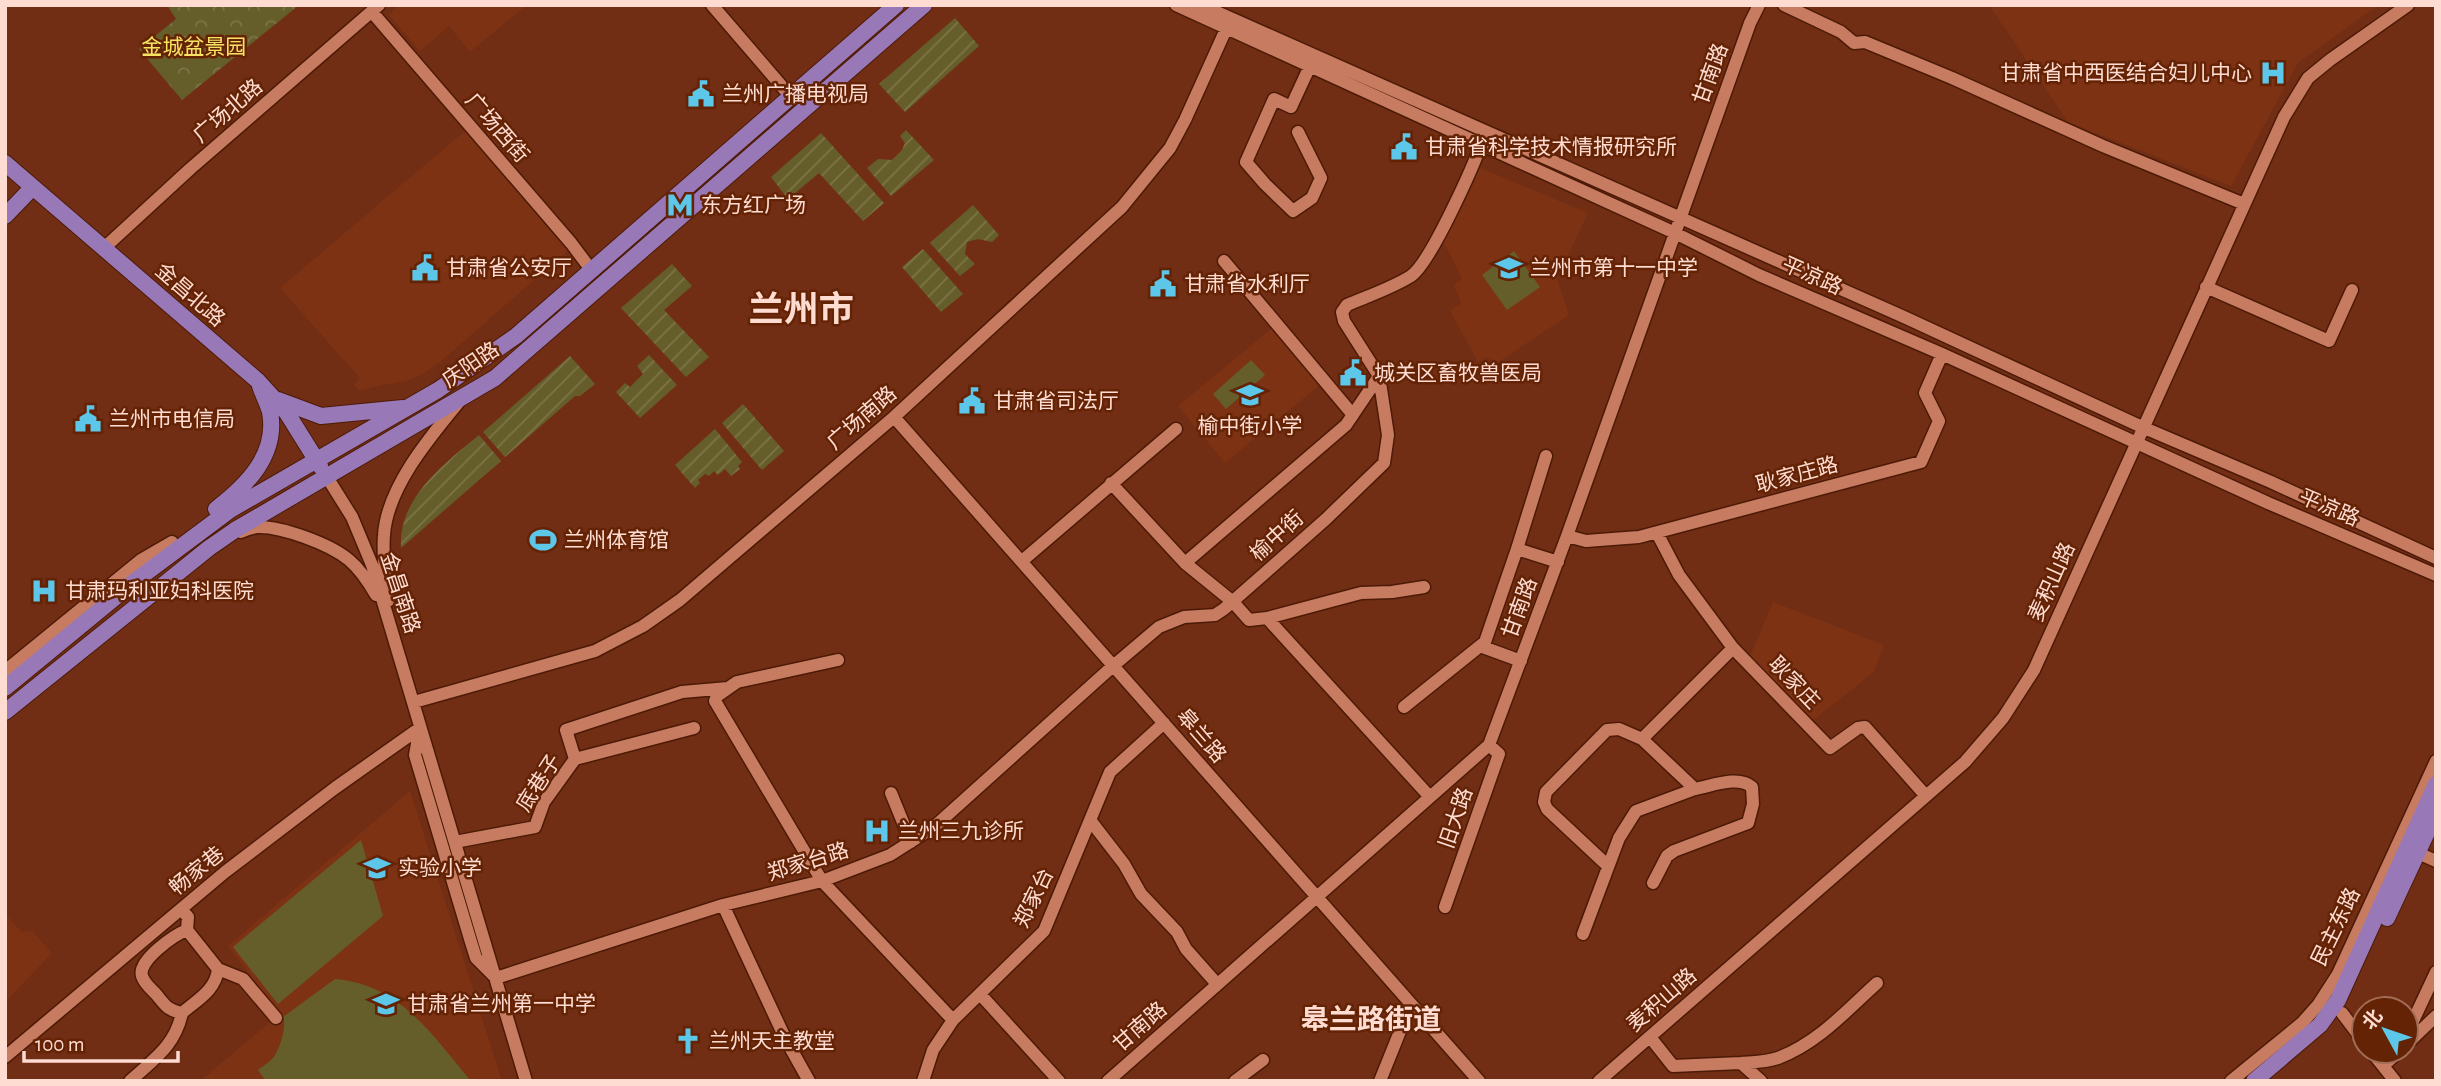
<svg xmlns="http://www.w3.org/2000/svg" width="2441" height="1086" viewBox="0 0 2441 1086" font-family="'Alegreya Sans','Noto Sans SC',sans-serif">
  <defs>
    <pattern id="park-crowns" width="20" height="18" patternUnits="userSpaceOnUse" patternTransform="scale(1.75)"><rect width="20" height="18" fill="#665e2a"/><path d="M2 6a3 3 0 1 1 6 0M12 15a3 3 0 1 1 6 0" fill="none" stroke="#7d7448"/></pattern>
    <pattern id="garden-furrows" width="10" height="10" patternUnits="userSpaceOnUse" patternTransform="scale(1.75)"><rect width="10" height="10" fill="#665e2a"/><path d="M-1 1l2-2M0 10L10 0M9 11l2-2" fill="none" stroke="#7d7448"/></pattern>
  </defs>
  <rect width="100%" height="100%" fill="#712e14"/>
  <path fill="#7d3214" d="M399,5h128l-57,47 -21,-26 -29,25 -31,-36z
    M1989,5h389l-80,58 -67,123 -163,-64z
    M466,130l105,118 -131,114 -17,12 -14,6 -50,10 -5,-5 5,-5 -1,-4 -78,-88z
    M1476,166l112,47 -31,66 12,36 -75,50 -6,-8 -10,5 -28,-51 11,-8 -7,-18 8,-6 -17,-35 -8,1z
    M1272,328l50,55 -97,80 -47,-57z
    M1773,602l111,43 -10,27 -59,47 -10,-4 -55,-59z
    M410,791l92,290h-302l80,-67 -52,-68z
    M5,914l17,18 10,-1 20,22 -47,49z"/>
  <path fill="url(#park-crowns)" d="M167,5h132l-117,95 -43,-51 37,-30z"/>
  <path fill="url(#garden-furrows)" d="M955,18l24,28 -74,66 -26,-28z
    M906,130l28,30 -43,36 -24,-28 11,-9 14,1 10,-10 3,-7 -5,-7z
    M821,133l63,70 -21,18 -44,-48 -31,26 -17,-22z
    M973,205l26,30 -7,7 -14,-3 -11,3 -2,12 10,10 -15,12 -30,-33z
    M923,249l40,45 -22,18 -39,-45z
    M672,264l20,22 -28,24 45,47 -23,20 -65,-69z
    M649,355l28,30 -37,33 -24,-26 9,-9 5,4 13,-13 -6,-8z
    M570,356l25,28 -15,12h-5l-70,61 -22,-25z
    M743,404l41,47 -22,19 -40,-47z
    M715,429l27,33 -4,4 2,3 -9,7 -6,-7 -7,6 -4,-4 -5,5 -4,-2 -7,6 2,3 -5,5 -20,-23z
    M479,435l22,26 -100,87c-3,-50 43,-84 78,-113z"/>
  <path fill="#665e2a" d="M1514,251l26,36 -33,23 -25,-35z
    M1251,360l14,15 -39,34 -13,-15z
    M361,840l22,76 -105,88 -45,-57z
    M335,979c66,6 96,55 136,102h-205l-8,-11c5,-4 14,-9 17,-15 5,-8 12,-29 8,-38z"/>
  <g fill="none" stroke-linecap="round" stroke-linejoin="round">
    <g stroke="#4c1a06" stroke-width="15">
      <path id="minor" d="M712,5l79,92
        M1176,5l499,228 84,42 183,79 326,149 168,72
        M1201,5l703,312 238,110 129,55 165,76
        M1784,5l57,27 13,11 11,-1 87,36 151,68 141,58
        M372,12l199,231 21,28
        M1298,132l23,46 -9,20 -19,13 -28,-27 -19,-22 28,-63 17,8 19,-41
        M104,248l86,-79 189,-164
        M1224,261l129,154
        M2206,287l123,54 23,-51
        M894,417l585,664
        M322,469l30,48 20,48 154,516
        M1111,483l74,80 48,39 16,18 18,-2 163,179
        M241,532c4,-2 10,-4 16,-5 24,-1 73,17 92,33 11,9 20,23 27,35
        M1657,533l22,42 54,73 97,100 28,-20 7,-1 61,69
        M1567,536l19,5 53,-4 282,-75 18,-41 -14,-28 17,-39
        M1517,549l29,-93
        M1022,561l154,-132
        M1185,563l161,-138 33,-49 -35,-55 -2,-9 5,-7c21,-9 45,-17 64,-29 20,-14 63,-111 72,-137
        M388,601c-2,-21 -6,-45 -4,-66 3,-47 45,-97 74,-132
        M1267,618l94,-25 31,-1 32,-5
        M1480,646l41,15
        M838,660l-101,22 -20,14 -2,5 107,180 131,139
        M5,671l136,-111 31,-18
        M414,702l181,-51 48,-25 37,-26 214,-183 228,-210 48,-59 15,-28 42,-93
        M1404,707l81,-65 32,-93 41,13
        M419,732l-4,23 56,187 5,16 19,19
        M575,759l-9,-29 116,-38 46,-4
        M891,793l20,49
        M1090,820l34,44 17,30 36,38 9,17 31,35
        M455,842l80,-15 9,-25 31,-43 119,-31
        M2418,853l18,8
        M1608,866l-61,-57 -3,-7 2,-10 61,-62 12,-1 23,10
        M1653,883l14,-27 7,-5 74,-28 5,-19 -1,-17c-14,-12 -40,-1 -57,2l-53,-50 91,-91
        M723,905l63,135 23,41
        M1445,907l54,-153 -10,-9
        M181,909l7,8 -1,13 31,39 25,10 33,39
        M187,930c-13,5 -50,31 -45,46 2,7 9,13 14,18 9,11 11,16 26,19 15,-13 34,-23 36,-44
        M1583,934l36,-96 17,-27 59,-22
        M496,978l227,-73 99,-24 68,-26 44,-28 179,-161 46,-39 25,-10 31,-2 9,-6 102,-90 58,-56 4,-28 -9,-59
        M980,994l79,87
        M2342,1013l22,29
        M1650,1037l23,29 68,-3 20,18
        M2410,1041l3,-20 23,-49
        M2409,1042l27,-26
        M2371,1051l24,30
        M5,1057l220,-185 110,-84 85,-60
        M1741,1063c12,-1 26,-1 37,-5 40,-15 69,-48 99,-75
        M2383,1066l16,-15
        M130,1081c24,-22 45,-35 52,-68
        M923,1081l10,-31 20,-30 91,-89 66,-159 54,-49
        M1108,1081l381,-336 78,-209 183,-513 9,-18
        M1235,1081l28,-21
        M1380,1081l31,-77
        M1599,1081l366,-319 38,-44 31,-48 250,-553 24,-39 22,-18 78,-55
        M2231,1081l71,-58 16,-18 20,-31 98,-213"/>
    </g>
    <g stroke="#4c1a06" stroke-width="18">
      <path id="major" d="M5,163l253,218 29,32 33,53
        M5,216l27,-28
        M278,400l43,16 82,-8
        M216,509c30,-23 62,-54 54,-97 -2,-8 -7,-17 -10,-26
        M5,688l130,-107 95,-71 208,-120 78,-54 380,-331
        M5,712l204,-164 26,-18 260,-152 429,-373
        M2387,918l49,-105
        M2254,1081l66,-56 18,-25 98,-216"/>
    </g>
    <use href="#minor" stroke="#c77c61" stroke-width="12"/>
    <use href="#major" stroke="#9878b7" stroke-width="16"/>
  </g>
  <defs>
    <g id="hospital-bare" transform="scale(2.1)"><path d="M-5-5h3v3.5h4V-5h3V5h-3V1.5h-4V5h-3Z" fill="#5cc7e8" stroke="#652306" stroke-width="2.5" paint-order="stroke"/></g>
    <g id="civic-bare" transform="scale(2.1)"><path d="M-.6-6.5H3V-4.5H.6V-3L4-1V1h2V6H-6V1h2V-1L-.6-3ZM-1.2 2.5V6h2.4V2.5Z" fill="#5cc7e8" stroke="#652306" stroke-width="2.5" paint-order="stroke"/></g>
    <g id="metro-bare" transform="scale(2.1)"><path d="M-5.5 5V-5H-3L0 0L3-5H5.5V5H3V-.5L0 4L-3-.5V5Z" fill="#5cc7e8" stroke="#652306" stroke-width="2.5" paint-order="stroke"/></g>
    <g id="school-bare" transform="scale(2.1)"><path d="M0-5L7-2L0 1L-7-2ZM-4 1L0 2.5L4 1V4Q0 6-4 4Z" fill="#5cc7e8" stroke="#652306" stroke-width="2.5" paint-order="stroke"/></g>
    <g id="stadium-bare" transform="scale(2.1)"><path d="M0-5a6.5 5 0 1 0 0 10a6.5 5 0 1 0 0-10ZM-3.5-1.8h7v3.6h-7Z" fill="#5cc7e8" stroke="#652306" stroke-width="2.5" paint-order="stroke"/></g>
    <g id="church-bare" transform="scale(2.1)"><path d="M-1.2-6h2.4v3.5h3.3v2.4h-3.3V6h-2.4V-.1h-3.3v-2.4h3.3Z" fill="#5cc7e8" stroke="#652306" stroke-width="2.5" paint-order="stroke"/></g>
  </defs>
  <g fill-rule="evenodd">
    <use href="#hospital-bare" x="2273" y="73"/>
    <use href="#civic-bare" x="701" y="94"/>
    <use href="#civic-bare" x="1404" y="147"/>
    <use href="#metro-bare" x="680" y="205"/>
    <use href="#civic-bare" x="425" y="268"/>
    <use href="#school-bare" x="1509" y="268"/>
    <use href="#civic-bare" x="1163" y="284"/>
    <use href="#civic-bare" x="1353" y="373"/>
    <use href="#school-bare" x="1250" y="395"/>
    <use href="#civic-bare" x="972" y="401"/>
    <use href="#civic-bare" x="88" y="419"/>
    <use href="#stadium-bare" x="543" y="540"/>
    <use href="#hospital-bare" x="44" y="591"/>
    <use href="#hospital-bare" x="877" y="831"/>
    <use href="#school-bare" x="377" y="868"/>
    <use href="#school-bare" x="386" y="1004"/>
    <use href="#church-bare" x="688" y="1041"/>
  </g>
  <g text-anchor="middle" dominant-baseline="central" stroke-width="5" stroke-linejoin="round" paint-order="stroke">
    <g font-size="21" fill="#f6e364" stroke="#652306">
      <text x="194" y="47">金城盆景园</text>
    </g>
    <g font-size="21" fill="#fedcd1" stroke="#652306" text-anchor="start">
      <text x="2252" y="73" text-anchor="end">甘肃省中西医结合妇儿中心</text>
      <text x="722" y="94">兰州广播电视局</text>
      <text x="1425" y="147">甘肃省科学技术情报研究所</text>
      <text x="701" y="205">东方红广场</text>
      <text x="446" y="268">甘肃省公安厅</text>
      <text x="1530" y="268">兰州市第十一中学</text>
      <text x="1184" y="284">甘肃省水利厅</text>
      <text x="1374" y="373">城关区畜牧兽医局</text>
      <text x="993" y="401">甘肃省司法厅</text>
      <text x="109" y="419">兰州市电信局</text>
      <text x="1250" y="426" text-anchor="middle">榆中街小学</text>
      <text x="564" y="540">兰州体育馆</text>
      <text x="65" y="591">甘肃玛利亚妇科医院</text>
      <text x="898" y="831">兰州三九诊所</text>
      <text x="398" y="868">实验小学</text>
      <text x="407" y="1004">甘肃省兰州第一中学</text>
      <text x="709" y="1041">兰州天主教堂</text>
    </g>
    <g font-size="21" fill="#fedcd1" stroke="#652306">
      <text transform="translate(1711 74) rotate(-70)">甘南路</text>
      <text transform="translate(228 111) rotate(-41)">广场北路</text>
      <text transform="translate(497 128) rotate(49)">广场西街</text>
      <text transform="translate(1812 276) rotate(24)">平凉路</text>
      <text transform="translate(190 295) rotate(41)">金昌北路</text>
      <text transform="translate(471 365) rotate(-34)">庆阳路</text>
      <text transform="translate(862 418) rotate(-41)">广场南路</text>
      <text transform="translate(1797 475) rotate(-15)">耿家庄路</text>
      <text transform="translate(2329 508) rotate(23)">平凉路</text>
      <text transform="translate(1277 536) rotate(-42)">榆中街</text>
      <text transform="translate(2052 582) rotate(-66)">麦积山路</text>
      <text transform="translate(400 593) rotate(72)">金昌南路</text>
      <text transform="translate(1520 608) rotate(-70)">甘南路</text>
      <text transform="translate(1794 683) rotate(46)">耿家庄</text>
      <text transform="translate(1201 736) rotate(49)">皋兰路</text>
      <text transform="translate(539 783) rotate(-57)">底巷子</text>
      <text transform="translate(1456 818) rotate(-71)">旧大路</text>
      <text transform="translate(808 862) rotate(-17)">郑家台路</text>
      <text transform="translate(197 871) rotate(-39)">畅家巷</text>
      <text transform="translate(1034 898) rotate(-64)">郑家台</text>
      <text transform="translate(2336 927) rotate(-64)">民主东路</text>
      <text transform="translate(1662 1000) rotate(-41)">麦积山路</text>
      <text transform="translate(1140 1027) rotate(-41)">甘南路</text>
    </g>
    <g font-size="28" font-weight="bold" fill="#fedcd1" stroke="#652306">
      <text x="1371" y="1021">皋兰路街道</text>
    </g>
    <g font-size="35" font-weight="bold" fill="#fedcd1" stroke="#652306">
      <text x="801" y="310">兰州市</text>
    </g>
  </g>
  <rect width="2441" height="1086" fill="none" stroke="#fedcd1" stroke-width="14"/>
  <g transform="translate(2385 1030) rotate(310)"><circle r="33" fill="#652306" stroke="#a26d57" stroke-width="2"/>
  <path d="M0-5L12 26L0 18L-12 26Z" fill="#5cc7e8"/>
  <text y="-10" font-size="19" font-weight="bold" text-anchor="middle" fill="#fedcd1">北</text>
  </g>
  <path d="M24 1051v10h154v-10" fill="none" stroke="#fedcd1" stroke-width="3.5"/>
  <text x="35" y="1051" font-size="21" fill="#fedcd1" stroke="#652306" stroke-width="5" paint-order="stroke">100 m</text>
</svg>
